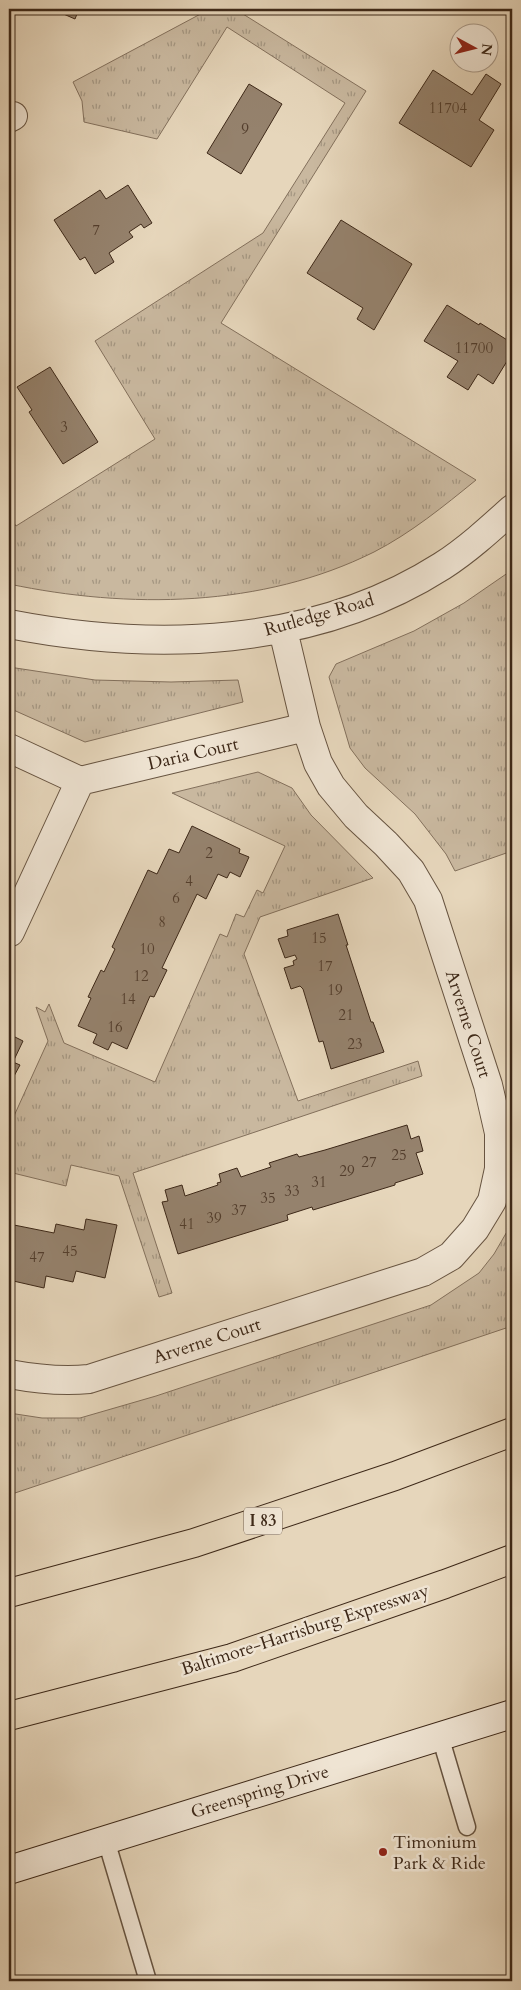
<svg xmlns="http://www.w3.org/2000/svg" width="521" height="1990" viewBox="0 0 521 1990" font-family="Cardo,serif">
  <defs>
    <pattern id="grass-tufts" width="24" height="20" patternUnits="userSpaceOnUse" patternTransform="scale(1.25)"><rect width="24" height="20" fill="#c9b89f"/><path d="M3 7l-1-3M5 7V3M7 7l1-3M15 17l-1-3M17 17v-4M19 17l1-3" fill="none" stroke="#a49681"/></pattern>
  </defs>
  <rect width="100%" height="100%" fill="#e6d6bb"/>
  <filter id="stains"><feTurbulence type="fractalNoise" baseFrequency=".004" numOctaves="4"/><feColorMatrix values="0 0 0 0 .2 0 0 0 0 .09 0 0 0 0 .02 0 0 0 .5 -.17"/></filter>
  <radialGradient id="worn" r=".72"><stop offset=".6" stop-color="#630" stop-opacity="0"/><stop offset="1" stop-color="#630" stop-opacity=".3"/></radialGradient>
  <path fill="url(#grass-tufts)" stroke="#83705c" d="M207,9h28l131,82 -145,232 255,157c-32,26 -65,53 -102,72 -112,56 -246,57 -365,32v-69l7,11 139,-87 -60,-98 168,-108 82,-130 -118,-76 -70,112 -73,-17 -2,-21 -9,-19 135,-72z
    M512,570v281l-57,20 -9,-17 -31,-40 -50,-46 -15,-20 -21,-71 7,-13 78,-33 50,-28z
    M9,667l86,13 76,2 67,-2 5,22 -158,40 -76,-34z
    M258,772l34,16 19,27 62,63 -113,39 -16,37 54,147 120,-40 4,15 -289,97 39,120 -13,4 -40,-121 -48,-11 -5,21 -53,-13 -4,13v-59l39,-86 -12,-34 9,5 4,-8 15,39 91,39 65,-148 7,3 9,-23 8,3 13,-27 6,3 22,-47 -113,-53z
    M512,1223v103l-503,169v-82l33,5h38l76,-22 275,-91 48,-32 15,-19z"/>
  <path fill="#95826d" stroke="#3d2818" d="M52,9h27l-4,10z
    M433,70l39,25 14,-21 15,10 -22,36 15,10 -23,37 -72,-44z
    M249,84l33,20 -41,70 -34,-21z
    M128,185l24,38 -8,5 -3,-4 -12,8 4,5 -24,16 5,9 -19,12 -10,-17 -5,3 -26,-40 46,-30 6,9z
    M341,220l71,44 -38,66 -17,-11 6,-11 -56,-35z
    M447,305l32,20 1,-2 32,20v10l-19,31 -15,-10 -10,16 -21,-13 11,-16 -34,-20z
    M50,367l48,75 -35,22 -34,-52 3,-2 -15,-23z
    M192,826l48,23 -1,4 10,4 -9,20 -10,-5 -3,6 -9,-4 -12,25 -9,-5 -35,74 5,2 -13,27 -4,-1 -23,53 -15,-7 -4,8 -15,-7 4,-9 -19,-8 13,-28 -3,-1 13,-27 3,2 11,-23 -3,-2 36,-77 9,4 12,-25 10,4z
    M338,914l10,31h-2l25,77h2l11,30 -53,17 -8,-28 -4,1 -16,-53 -3,-3 -9,3 -7,-21 10,-3 -1,-4 4,-2 -2,-4 -10,3 -7,-19 10,-3 -1,-6z
    M9,1034l14,7 -10,21 7,3 -7,13 -4,-2z
    M407,1125l4,14 8,-3 4,15 -7,2 7,21 -28,9v2l-82,25 -1,-3 -25,8 1,5 -110,34 -16,-52 6,-1 -3,-11 17,-5 3,11 33,-11 -1,-2 4,-1 -2,-8 18,-6 4,9 30,-10 -2,-4 28,-9 2,3 26,-7z
    M86,1219l31,6 -12,53 -29,-7 -3,11 -27,-6 -2,12 -35,-8v-56l45,9 2,-9 28,6z"/>
  <g fill="none" stroke-linecap="round" stroke-linejoin="round">
    <g stroke="#675441" stroke-width="19">
      <path id="lane" d="M440,1736l27,91
        M106,1840l42,141"/>
    </g>
    <g stroke="#675441" stroke-width="30">
      <path id="street" d="M9,118l4,-2
        M9,624c145,28 304,24 433,-58 25,-16 48,-37 70,-57
        M9,748l71,33 226,-54
        M9,932h1l70,-151
        M9,1374c27,5 52,8 80,5l334,-107 28,-16 24,-27 17,-28 7,-32v-36l-11,-48 -60,-185 -17,-29 -25,-27 -30,-28 -25,-30 -13,-23 -12,-36 -23,-97"/>
    </g>
    <g stroke="#3d2818" stroke-width="30">
      <path id="secondary" d="M9,1870l503,-156"/>
    </g>
    <g stroke="#3d2818" stroke-width="30">
      <path id="highway" d="M9,1593l185,-50 201,-67 117,-44
        M9,1716l223,-58 213,-74 67,-25"/>
    </g>
    <use href="#lane" stroke="#efe4d3" stroke-width="16"/>
    <use href="#street" stroke="#efe4d3" stroke-width="28"/>
    <use href="#secondary" stroke="#efe4d3" stroke-width="28"/>
    <use href="#highway" stroke="#e6d6bb" stroke-width="28"/>
  </g>
  <circle fill="#8f2418" stroke="#efe4d3" stroke-width="2" cx="383" cy="1852" r="5"/>
  <g text-anchor="middle" dominant-baseline="central" stroke-width="5" stroke-linejoin="round" paint-order="stroke">
    <g font-size="15" fill="#533e2d">
      <text x="448" y="108">11704</text>
      <text x="245" y="129">9</text>
      <text x="96" y="230">7</text>
      <text x="474" y="348">11700</text>
      <text x="64" y="427">3</text>
      <text x="209" y="853">2</text>
      <text x="189" y="881">4</text>
      <text x="176" y="898">6</text>
      <text x="162" y="922">8</text>
      <text x="319" y="938">15</text>
      <text x="147" y="949">10</text>
      <text x="325" y="966">17</text>
      <text x="141" y="976">12</text>
      <text x="335" y="990">19</text>
      <text x="128" y="999">14</text>
      <text x="346" y="1015">21</text>
      <text x="115" y="1027">16</text>
      <text x="355" y="1044">23</text>
      <text x="399" y="1155">25</text>
      <text x="369" y="1162">27</text>
      <text x="347" y="1171">29</text>
      <text x="319" y="1182">31</text>
      <text x="292" y="1191">33</text>
      <text x="268" y="1198">35</text>
      <text x="239" y="1210">37</text>
      <text x="214" y="1218">39</text>
      <text x="187" y="1224">41</text>
      <text x="70" y="1251">45</text>
      <text x="37" y="1257">47</text>
    </g>
    <rect fill="#efe4d3" stroke="#726050" stroke-width="1" x="244" y="1507.5" width="38" height="27" rx="4"/>
    <g font-size="16" font-weight="bold" fill="#3d2818">
      <text x="263" y="1521">I 83</text>
    </g>
    <g font-size="18" fill="#3d2818" stroke="#efe4d3">
      <text transform="translate(319 615) rotate(-16)">Rutledge Road</text>
      <text transform="translate(193 754) rotate(-13)">Daria Court</text>
      <text transform="translate(468 1024) rotate(72)">Arverne Court</text>
      <text transform="translate(207 1341) rotate(-18)">Arverne Court</text>
      <text transform="translate(305 1630) rotate(-18)">Baltimore-Harrisburg Expressway</text>
      <text transform="translate(260 1792) rotate(-17)">Greenspring Drive</text>
    </g>
    <g font-size="18" fill="#3d2818" stroke="#efe4d3" text-anchor="start">
      <text x="393" y="1842">Timonium<tspan x="393" dy="21">Park &amp; Ride</tspan></text>
    </g>
  </g>
  <rect width="521" height="1990" fill="none" stroke="#e6d6bb" stroke-width="30"/>
  <rect x="10" y="10" width="501" height="1970" fill="none" stroke="#3d2818" stroke-width="2.5"/>
  <rect x="15" y="15" width="491" height="1960" fill="none" stroke="#3d2818"/>
  <g transform="translate(474 48) rotate(97)"><circle r="24" fill="#efe4d3" stroke="#a89988"/>
  <path d="M0-4L9 19L0 12L-9 19Z" fill="#8f2418"/>
  <text y="-8" font-size="14" font-weight="bold" text-anchor="middle" fill="#3d2818">N</text>
  </g>
  <rect width="100%" height="100%" filter="url(#stains)"/>
  <rect width="100%" height="100%" fill="url(#worn)"/>
</svg>
